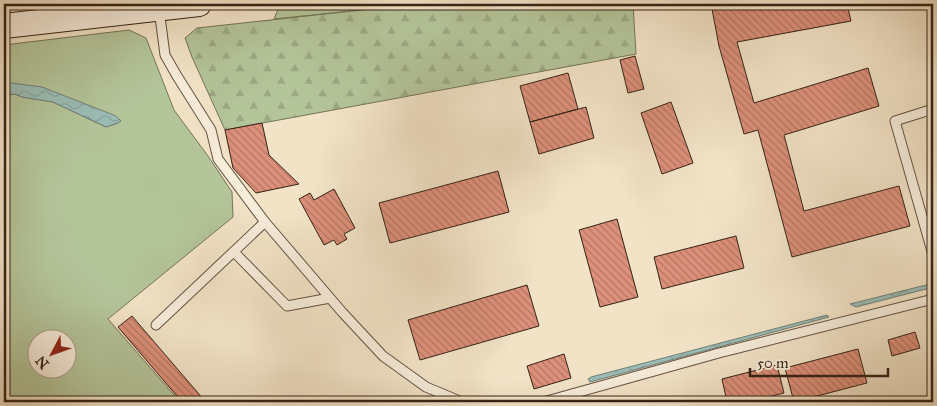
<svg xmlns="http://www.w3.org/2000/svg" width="937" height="406" viewBox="0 0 937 406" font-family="'IM FELL Great Primer',serif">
  <defs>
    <pattern id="forest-firs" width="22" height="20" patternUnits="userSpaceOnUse" patternTransform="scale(1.25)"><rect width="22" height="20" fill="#b4c59a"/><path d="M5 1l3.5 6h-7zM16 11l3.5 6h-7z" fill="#9ba984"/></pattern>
    <pattern id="water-waves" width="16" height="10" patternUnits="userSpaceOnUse" patternTransform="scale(1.25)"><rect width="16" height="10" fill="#9bbeb7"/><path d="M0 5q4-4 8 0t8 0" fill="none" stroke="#86a39c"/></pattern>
    <pattern id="building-back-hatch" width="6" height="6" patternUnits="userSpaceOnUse" patternTransform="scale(1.25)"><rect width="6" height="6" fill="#dd907a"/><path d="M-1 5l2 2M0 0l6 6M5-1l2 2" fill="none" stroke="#b47563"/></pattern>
  </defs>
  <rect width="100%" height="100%" fill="#f2e3c7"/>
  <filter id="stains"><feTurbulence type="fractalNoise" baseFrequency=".004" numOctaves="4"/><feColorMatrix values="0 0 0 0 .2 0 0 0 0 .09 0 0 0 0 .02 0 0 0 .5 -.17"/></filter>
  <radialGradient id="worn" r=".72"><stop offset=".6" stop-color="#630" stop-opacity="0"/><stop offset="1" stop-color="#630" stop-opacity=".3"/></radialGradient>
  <path fill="#b4c59a" stroke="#747458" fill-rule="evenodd" d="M316,4h101l-143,15 5,-12z
    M129,30l17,8 28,72 34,46 24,36 1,25 -125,102 72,83h-176v-307l11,-1 7,3 31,5 53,25 12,-4 -112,-41h-2v-37zM38,338h30v30h-30z"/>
  <path fill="url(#forest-firs)" stroke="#747458" d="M417,4h216l3,50 -411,76 -33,-73 -7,-19 12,-10z"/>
  <path fill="url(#water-waves)" stroke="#728076" d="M4,82l38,5 74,29 5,5 -3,2 -12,4 -53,-25 -31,-5 -7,-3 -11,1z
    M930,284l2,2 -2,2 -74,19 -6,-3z
    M827,315l2,2 -239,65 -2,-3 3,-2z"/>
  <path fill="url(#building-back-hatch)" stroke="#352215" d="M739,4h108l4,17 -114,21 17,61 114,-35 11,38 -95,29 20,76 95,-25 11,40 -118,31 -34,-127 -14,4 -25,-88 -7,-37z
    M635,56l9,33 -16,4 -8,-33z
    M568,73l10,36 -48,13 -10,-36z
    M671,102l22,61 -31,11 -21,-61z
    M586,107l8,31 -55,16 -9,-32z
    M262,123l7,32 30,29 -43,9 -23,-25 -8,-38z
    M498,171l11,41 -119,31 -11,-40z
    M334,189l21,39 -11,6 3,5 -10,6 -3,-5 -10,5 -25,-46 11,-6 4,7z
    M617,219l21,78 -38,10 -21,-77z
    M736,236l8,32 -82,21 -8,-32z
    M527,285l12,41 -119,34 -12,-40z
    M132,316l72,84 -3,2h-19l-64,-75z
    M915,332l5,16 -28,8 -4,-16z
    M858,349l9,34 -73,19 -9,-34z
    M564,354l7,24 -37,11 -7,-23z
    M777,365l7,28 -36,9h-21l-5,-23z"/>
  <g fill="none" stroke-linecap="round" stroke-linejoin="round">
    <g stroke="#645242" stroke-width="11">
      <path id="service" d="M933,109l-38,12 38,134
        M265,222l77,90 41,44 43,31 36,15
        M234,252l53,54 43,-8
        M156,325l109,-103 -47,-63 -7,-29 -34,-54 -12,-21 -6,-46
        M543,402l176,-49 214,-54"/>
    </g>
    <g stroke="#352215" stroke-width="26">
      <path id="secondary" d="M4,26l195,-22"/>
    </g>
    <use href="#service" stroke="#f7eddb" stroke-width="9"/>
    <use href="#secondary" stroke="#f7eddb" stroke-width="24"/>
  </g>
  <rect width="937" height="406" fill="none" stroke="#f2e3c7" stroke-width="20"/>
  <rect x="5" y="5" width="927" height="396" fill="none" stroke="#352215" stroke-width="2.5"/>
  <rect x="10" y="10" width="917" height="386" fill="none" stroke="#352215"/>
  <g transform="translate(52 354) rotate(229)"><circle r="24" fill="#f7eddb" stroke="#a99c8c"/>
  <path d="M0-4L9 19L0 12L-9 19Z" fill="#8f2418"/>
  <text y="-8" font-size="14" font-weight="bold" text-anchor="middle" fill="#352215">N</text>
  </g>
  <path d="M750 368v8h138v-8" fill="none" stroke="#352215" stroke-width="2.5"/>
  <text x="757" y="368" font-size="15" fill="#352215" stroke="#f7eddb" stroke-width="4" paint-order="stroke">50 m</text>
  <rect width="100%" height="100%" filter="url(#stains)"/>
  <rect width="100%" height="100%" fill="url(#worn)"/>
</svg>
